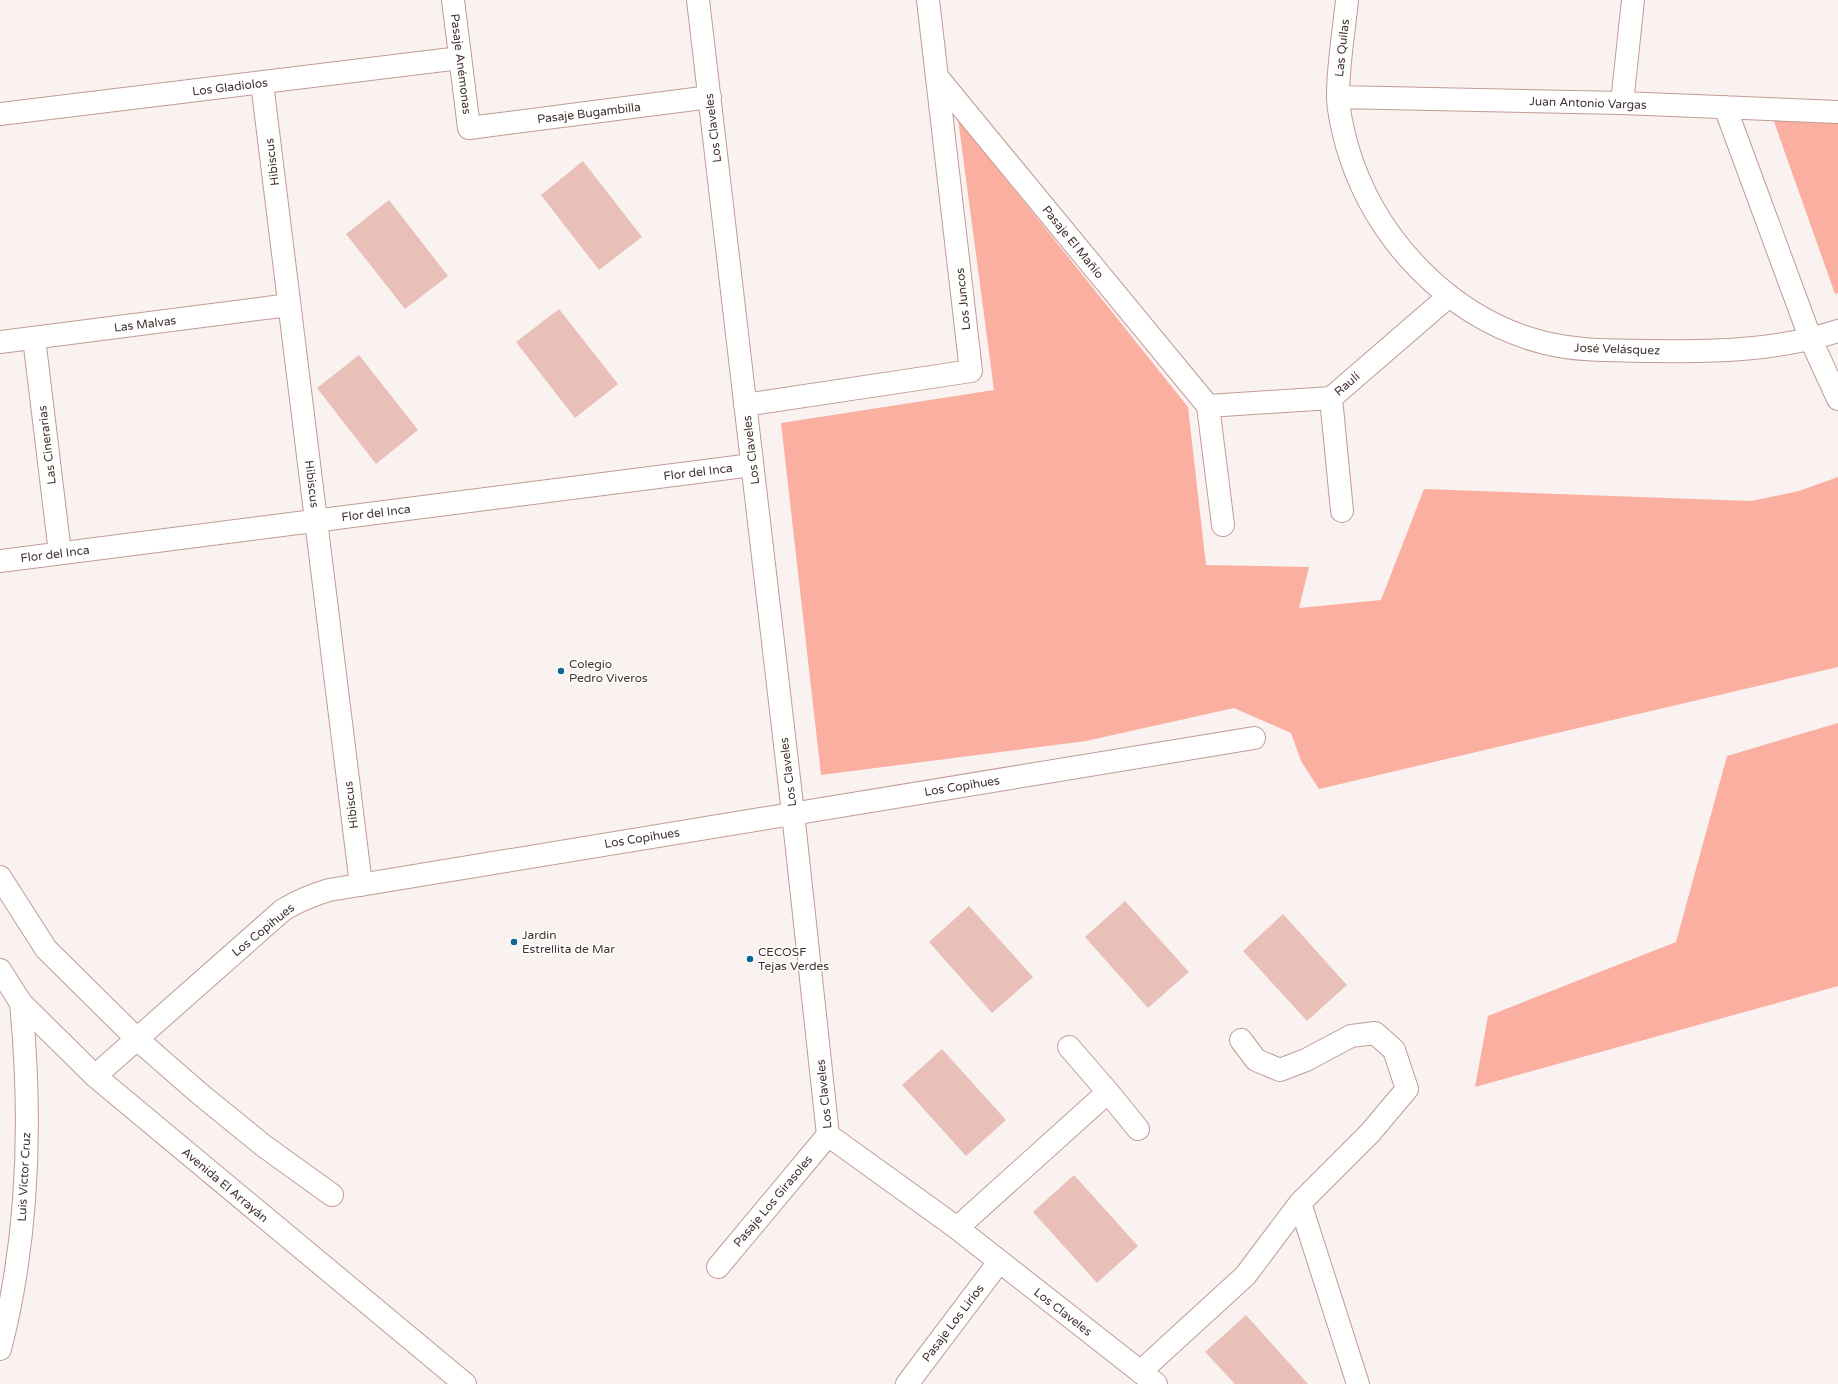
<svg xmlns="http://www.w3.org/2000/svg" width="1838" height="1384" viewBox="0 0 1838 1384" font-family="'Varela Round',sans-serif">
  <rect width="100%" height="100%" fill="#faf2f0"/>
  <path fill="#fbafa0" d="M1772,116l66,4v173l-3,1z
    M958,119l230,288 18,158 103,2 -10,41 82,-8 43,-111 327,12 48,-10 39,-14v190l-519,122 -18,-28 -10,-28 -57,-25 -148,33 -265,34 -40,-352 213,-33z
    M1838,723v263l-363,101 13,-71 188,-74 51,-186z"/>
  <path fill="#e9c0b8" d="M583,161l59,76 -43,33 -58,-75z
    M389,200l59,76 -43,33 -59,-75z
    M559,309l59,75 -43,34 -59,-76z
    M359,355l59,75 -42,34 -59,-76z
    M1125,901l64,71 -41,36 -63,-71z
    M969,906l64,71 -41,36 -63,-71z
    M1283,914l64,71 -40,36 -64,-70z
    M942,1049l64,71 -40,36 -64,-71z
    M1074,1175l64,71 -41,37 -64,-71z
    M1246,1315l62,69h-73l-30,-32z"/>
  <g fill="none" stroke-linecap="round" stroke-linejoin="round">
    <g stroke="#c29b93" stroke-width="24">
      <path id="minor" d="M453,0l16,128 241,-31
        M698,0l95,813 35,322 129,93 199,156
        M1347,0c-3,31 -9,64 -9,96 0,16 5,35 9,50 27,93 103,173 198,197 38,9 72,7 110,8 60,1 126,-1 183,-20
        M938,78l270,328 123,-8
        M262,83l99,802
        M1338,97l284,6 216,9
        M1622,103l11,-103
        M1725,107l86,233 27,59
        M0,114l460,-56
        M34,338l26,215
        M0,342l289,-37
        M1331,398l118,-102
        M1331,398l11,113
        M745,405l226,-34 -43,-371
        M1208,406l15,119
        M0,561l752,-96
        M0,877l46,72 91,90 63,55 64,52 68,49
        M0,970l21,33 74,73 370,308
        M1069,1047l39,45 30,37
        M95,1076l188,-166c15,-9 29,-15 46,-20l925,-152
        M1300,1203l58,181
        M957,1228l151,-136
        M718,1267l110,-132
        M0,1349c29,-112 32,-231 21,-346
        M1140,1372l105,-96 55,-73 70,-70 37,-44 -13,-39 -19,-17 -24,3 -45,24 -26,10 -24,-10 -15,-20
        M907,1384l92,-122"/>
    </g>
    <use href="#minor" stroke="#fff" stroke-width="22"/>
  </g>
  <g fill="#106596" stroke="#fff" stroke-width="1.5">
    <circle cx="561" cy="671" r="4"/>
    <circle cx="514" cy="942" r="4"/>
    <circle cx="750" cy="959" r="4"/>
  </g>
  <g text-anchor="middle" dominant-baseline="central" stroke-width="3" stroke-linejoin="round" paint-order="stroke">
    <g font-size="12" fill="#42322f" stroke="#fff">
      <text transform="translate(1342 48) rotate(-84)">Las Quilas</text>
      <text transform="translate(461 64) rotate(83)">Pasaje Anémonas</text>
      <text transform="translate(230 87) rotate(-7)">Los Gladiolos</text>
      <text transform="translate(1588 103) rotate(2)">Juan Antonio Vargas</text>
      <text transform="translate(589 113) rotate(-7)">Pasaje Bugambilla</text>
      <text transform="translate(713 128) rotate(-97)">Los Claveles</text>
      <text transform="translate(272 162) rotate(-97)">Hibiscus</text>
      <text transform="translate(1073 242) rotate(51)">Pasaje El Mañío</text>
      <text transform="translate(963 299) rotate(-96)">Los Juncos</text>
      <text transform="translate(145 324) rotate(-7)">Las Malvas</text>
      <text transform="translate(1617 349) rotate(2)">José Velásquez</text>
      <text transform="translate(1347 384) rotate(-41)">Raulí</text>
      <text transform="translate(47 445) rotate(-97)">Las Cinerarias</text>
      <text transform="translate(751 450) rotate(-97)">Los Claveles</text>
      <text transform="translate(698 472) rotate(-7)">Flor del Inca</text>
      <text transform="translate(312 484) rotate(83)">Hibiscus</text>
      <text transform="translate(376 513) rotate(-7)">Flor del Inca</text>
      <text transform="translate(55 554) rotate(-7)">Flor del Inca</text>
      <text transform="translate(788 772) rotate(-97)">Los Claveles</text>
      <text transform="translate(962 786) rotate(-9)">Los Copihues</text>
      <text transform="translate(351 805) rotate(-97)">Hibiscus</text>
      <text transform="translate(642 838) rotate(-9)">Los Copihues</text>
      <text transform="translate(263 930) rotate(-39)">Los Copihues</text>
      <text transform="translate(824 1094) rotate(-96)">Los Claveles</text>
      <text transform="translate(24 1177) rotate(-87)">Luis Víctor Cruz</text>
      <text transform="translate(225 1185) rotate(40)">Avenida El Arrayán</text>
      <text transform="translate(773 1201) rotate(-50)">Pasaje Los Girasoles</text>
      <text transform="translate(1063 1312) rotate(38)">Los Claveles</text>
      <text transform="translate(953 1323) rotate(-53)">Pasaje Los Lirios</text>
    </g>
    <g font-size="12" fill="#42322f" stroke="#fff" text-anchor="start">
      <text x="569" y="664">Colegio<tspan x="569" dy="14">Pedro Viveros</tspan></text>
      <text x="522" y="935">Jardin<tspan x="522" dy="14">Estrellita de Mar</tspan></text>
      <text x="758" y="952">CECOSF<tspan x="758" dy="14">Tejas Verdes</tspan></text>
    </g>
  </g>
</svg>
